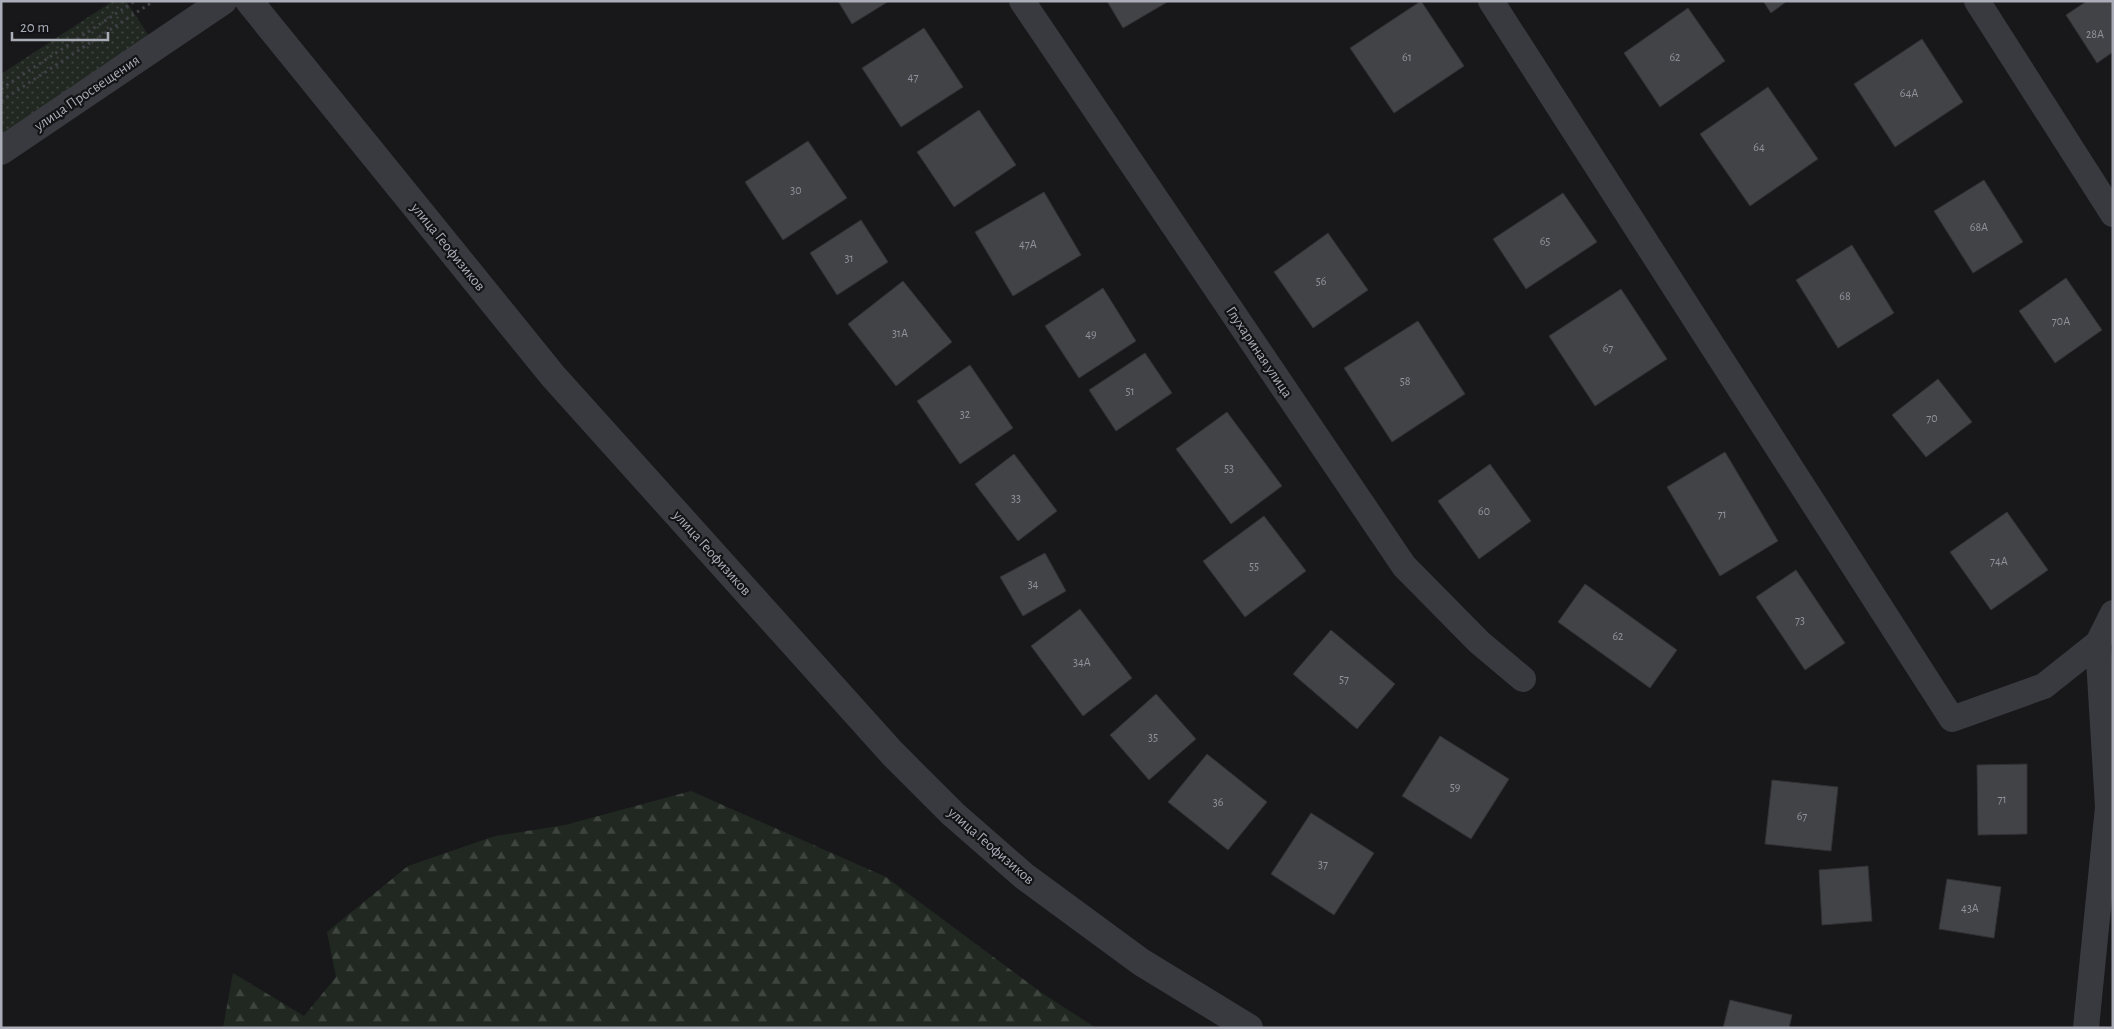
<svg xmlns="http://www.w3.org/2000/svg" width="2114" height="1029" viewBox="0 0 2114 1029" font-family="'Alegreya Sans',sans-serif">
  <defs>
    <pattern id="grass-dots" width="8" height="8" patternUnits="userSpaceOnUse" patternTransform="scale(1.25)"><rect width="8" height="8" fill="#202821"/><path d="M2 2h.1M6 6h.1" fill="none" stroke="#3e453f" stroke-width="1.8" stroke-linecap="round"/></pattern>
    <pattern id="forest-firs" width="22" height="20" patternUnits="userSpaceOnUse" patternTransform="scale(1.25)"><rect width="22" height="20" fill="#202821"/><path d="M5 1l3.5 6h-7zM16 11l3.5 6h-7z" fill="#3e453f"/></pattern>
  </defs>
  <rect width="100%" height="100%" fill="#18181a"/>
  <path fill="url(#grass-dots)" d="M113,1h13l23,35 -148,100v-62z"/>
  <path fill="url(#forest-firs)" d="M691,791l195,86 156,116 54,35h-873l10,-55 71,43 32,-39 -9,-45 81,-66 87,-30 70,-11z"/>
  <path fill="#424347" stroke="#323236" d="M838,1h51l-37,23z
    M1107,1h62l-46,27z
    M1421,1l43,65 -70,47 -44,-65z
    M1763,1h24l-16,12z
    M2087,1h26v51l-16,11 -31,-48z
    M1688,8l37,53 -65,46 -36,-54z
    M924,28l39,59 -62,40 -39,-59z
    M1922,39l41,63 -68,45 -41,-63z
    M1768,87l50,72 -68,47 -50,-72z
    M979,110l37,55 -62,42 -37,-55z
    M808,141l39,57 -64,42 -38,-58z
    M1984,180l39,62 -50,31 -39,-62z
    M1044,192l37,63 -68,41 -38,-64z
    M1563,193l34,49 -71,47 -33,-50z
    M861,220l27,42 -51,33 -27,-42z
    M1328,233l40,57 -55,38 -39,-56z
    M1852,245l42,68 -56,35 -42,-68z
    M2066,278l36,52 -47,33 -36,-52z
    M903,281l49,61 -56,44 -48,-62z
    M1103,288l33,53 -57,37 -34,-52z
    M1621,289l46,70 -72,47 -46,-70z
    M1418,321l47,73 -73,48 -48,-74z
    M1145,353l27,40 -56,38 -27,-41z
    M970,365l43,63 -53,36 -43,-63z
    M1938,379l34,43 -46,35 -34,-42z
    M1227,412l55,74 -51,38 -55,-75z
    M1725,452l53,89 -58,35 -53,-89z
    M1014,454l43,57 -39,30 -43,-57z
    M1490,464l41,57 -52,38 -41,-58z
    M2007,512l41,58 -57,40 -41,-58z
    M1264,516l42,55 -61,46 -42,-56z
    M1045,553l21,38 -43,25 -23,-39z
    M1796,570l49,73 -40,27 -49,-73z
    M1585,584l92,66 -27,38 -92,-66z
    M1080,609l52,69 -49,38 -52,-70z
    M1331,630l64,54 -38,45 -64,-55z
    M1156,694l40,45 -47,41 -39,-45z
    M1440,736l69,43 -38,60 -69,-43z
    M1207,754l60,48 -39,48 -60,-48z
    M2027,764v70l-49,1 -1,-70z
    M1772,780l66,7 -7,64 -66,-7z
    M1311,813l63,40 -40,62 -63,-41z
    M1868,866l4,55 -50,4 -3,-55z
    M1947,879l54,8 -7,51 -55,-9z
    M1730,1000l62,15 -3,13h-66z"/>
  <g fill="none" stroke-linecap="round" stroke-linejoin="round">
    <path stroke="#3f4046" stroke-width="3" stroke-dasharray="2.5 4" stroke-linecap="butt" d="M1,89l134,-88
      M1,101l153,-100"/>
    <path stroke="#393a3f" stroke-width="26" d="M1022,1l382,565 75,76 44,37
      M1491,1l461,718 92,-33 54,-43 15,-30
      M1977,1l136,213
      M2086,1028l22,-221 -10,-164"/>
    <path stroke="#393a3f" stroke-width="28" d="M249,1l304,375 339,377 61,61 71,62 117,86 108,66
      M1,151l222,-150"/>
  </g>
  <g text-anchor="middle" dominant-baseline="central" stroke-width="4.5" stroke-linejoin="round" paint-order="stroke">
    <g font-size="12" fill="#91939c">
      <text x="2095" y="34">28А</text>
      <text x="1407" y="57">61</text>
      <text x="1675" y="57">62</text>
      <text x="913" y="77">47</text>
      <text x="1909" y="93">64А</text>
      <text x="1759" y="147">64</text>
      <text x="796" y="190">30</text>
      <text x="1979" y="227">68А</text>
      <text x="1545" y="241">65</text>
      <text x="1028" y="244">47А</text>
      <text x="849" y="258">31</text>
      <text x="1321" y="281">56</text>
      <text x="1845" y="296">68</text>
      <text x="2061" y="321">70А</text>
      <text x="900" y="333">31А</text>
      <text x="1091" y="334">49</text>
      <text x="1608" y="348">67</text>
      <text x="1405" y="381">58</text>
      <text x="1130" y="391">51</text>
      <text x="965" y="414">32</text>
      <text x="1932" y="418">70</text>
      <text x="1229" y="468">53</text>
      <text x="1016" y="498">33</text>
      <text x="1484" y="511">60</text>
      <text x="1722" y="514">71</text>
      <text x="1999" y="561">74А</text>
      <text x="1254" y="566">55</text>
      <text x="1033" y="584">34</text>
      <text x="1800" y="620">73</text>
      <text x="1618" y="636">62</text>
      <text x="1082" y="662">34А</text>
      <text x="1344" y="679">57</text>
      <text x="1153" y="737">35</text>
      <text x="1455" y="787">59</text>
      <text x="2002" y="799">71</text>
      <text x="1218" y="802">36</text>
      <text x="1802" y="816">67</text>
      <text x="1323" y="864">37</text>
      <text x="1970" y="908">43А</text>
    </g>
    <g font-size="15" fill="#abaeb9" stroke="#131315">
      <text transform="translate(87 93) rotate(-34)">улица Просвещения</text>
      <text transform="translate(448 247) rotate(51)">улица Геофизиков</text>
      <text transform="translate(1259 352) rotate(56)">Глухариная улица</text>
      <text transform="translate(712 553) rotate(48)">улица Геофизиков</text>
      <text transform="translate(991 846) rotate(41)">улица Геофизиков</text>
    </g>
  </g>
  <rect width="2114" height="1029" fill="none" stroke="#abaeb9" stroke-width="5"/>
  <path d="M12 32v8h96v-8" fill="none" stroke="#abaeb9" stroke-width="2.5"/>
  <text x="20" y="32" font-size="15" fill="#abaeb9" stroke="#131315" stroke-width="4" paint-order="stroke">20 m</text>
</svg>
